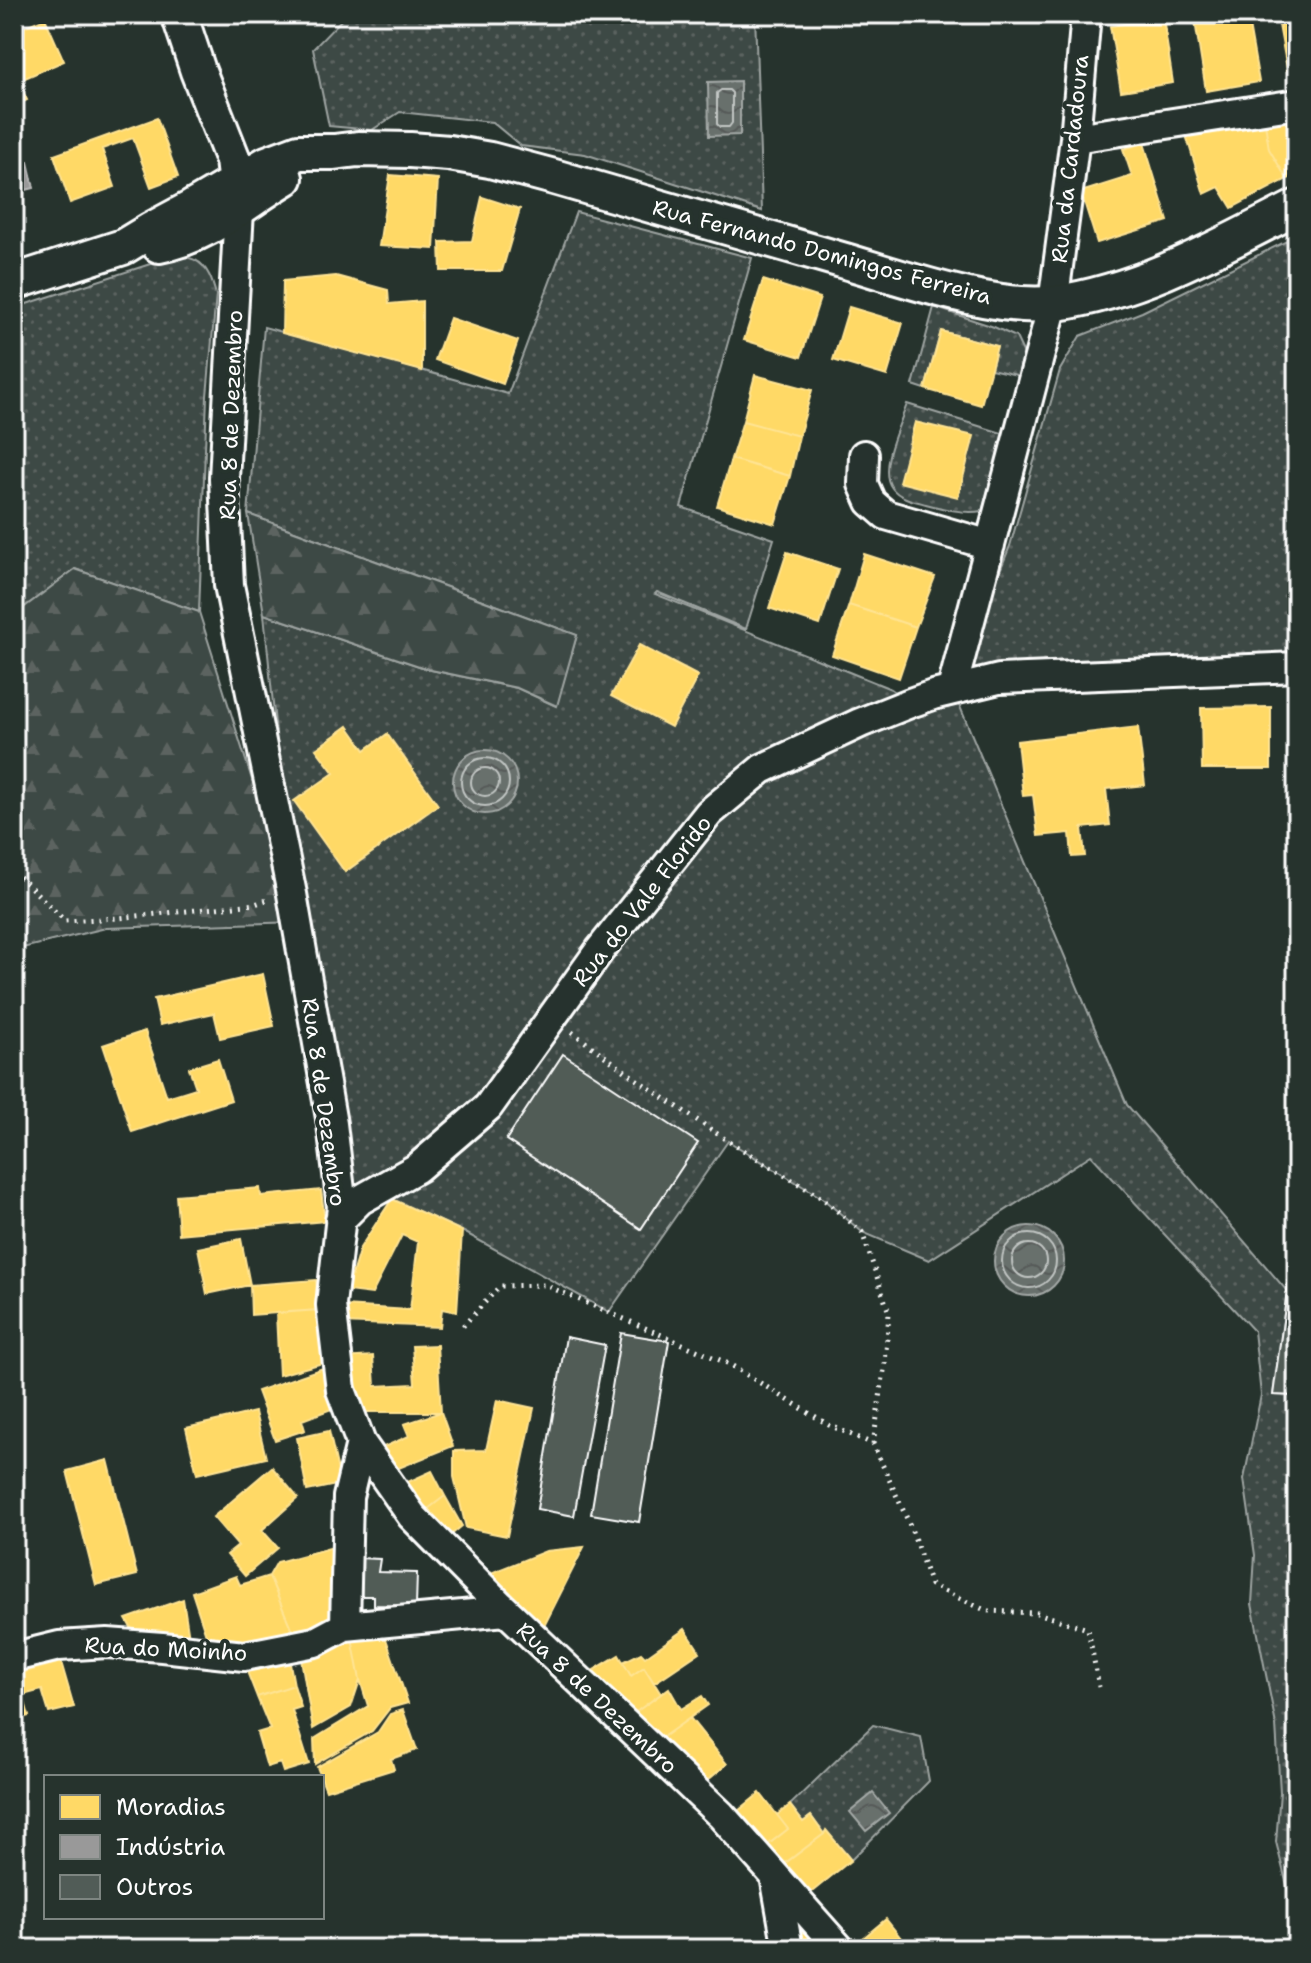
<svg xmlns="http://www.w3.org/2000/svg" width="1311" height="1963" viewBox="0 0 1311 1963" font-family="'Shantell Sans',sans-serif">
  <defs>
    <pattern id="grass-dots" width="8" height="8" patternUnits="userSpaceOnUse" patternTransform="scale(2)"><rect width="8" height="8" fill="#3e4944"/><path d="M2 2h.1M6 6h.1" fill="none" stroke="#5b6460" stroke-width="1.8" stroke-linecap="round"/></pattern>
    <pattern id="forest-firs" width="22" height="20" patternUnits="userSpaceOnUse" patternTransform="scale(2)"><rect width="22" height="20" fill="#3e4944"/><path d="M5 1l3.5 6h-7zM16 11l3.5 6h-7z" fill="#5b6460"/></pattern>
    <pattern id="water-waves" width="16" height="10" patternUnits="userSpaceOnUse" patternTransform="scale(2)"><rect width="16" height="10" fill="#67706c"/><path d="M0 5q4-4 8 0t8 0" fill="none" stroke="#575a59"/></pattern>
  </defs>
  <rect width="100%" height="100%" fill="#26332d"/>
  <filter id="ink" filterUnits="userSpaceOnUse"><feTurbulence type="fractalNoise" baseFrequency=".0125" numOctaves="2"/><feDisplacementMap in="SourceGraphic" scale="16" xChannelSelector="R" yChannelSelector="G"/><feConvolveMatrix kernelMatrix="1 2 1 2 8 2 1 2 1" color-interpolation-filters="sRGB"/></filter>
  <g filter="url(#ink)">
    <path fill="url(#grass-dots)" stroke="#9ea4a2" stroke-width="2" d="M347,14h408l7,197 -177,-57 -64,-8 -29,-24 -92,-10 -28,18 -43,-4 -16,-77z
      M576,212l176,46 -71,249 93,32 -28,90 -89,-37 -2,2 236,95 19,14 42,-14 58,-143 50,-176 20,-34 62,-24 155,-76v431l-344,23 174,415 160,186 -14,104 24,1v37l-6,1 6,88v427h-3v-36l-18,-71 4,-50 -4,-67 -24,-121 3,-49 -11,-76 17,-84 -7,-64 -163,-176 -162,105 -67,-28 -40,-34 -94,-57 -119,171 -147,-81 -70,-32 -9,-12 -41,20 -50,-313 -28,-280 167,56 86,18 39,18 21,-71 -329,-121 16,-187 244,67z
      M175,256c6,1 15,1 20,4 13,6 18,23 21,35l-9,101 -8,216 -124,-43 -61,46v-307z
      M934,307l60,20 22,10 8,17 -3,22 -30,-7 6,-23 -56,-15 -16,58 -12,-4z
      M907,404l98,30 -23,77c-19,3 -37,-2 -56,-7 -11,-3 -27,-6 -34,-16 -15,-19 8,-63 15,-84z
      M873,1725l48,12 8,44 -78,79 -25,-29 -2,3 -13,-18 -8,6 -13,-17z"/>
    <path fill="url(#forest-firs)" stroke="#9ea4a2" stroke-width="2" d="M248,514l329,121 -20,71 -40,-18 -86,-18 -167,-56z
      M75,569l124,43 98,310 -191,6 -92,22v-335z"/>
    <path fill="url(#water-waves)" stroke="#a4a9a7" stroke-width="2" d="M740,81v54l-31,1 -1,-54z
      M453 782a32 32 0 1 1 64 0a32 32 0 1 1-64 0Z
      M994 1261a35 35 0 1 1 70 0a35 35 0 1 1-70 0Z
      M873,1793l16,20 -23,18 -16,-19z"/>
    <path fill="#ffd966" stroke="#ffe494" stroke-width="2" d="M1150,14h29l1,7 -16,3 9,59 -52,8 -11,-65 41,-6z
      M1236,14h11l12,68 -53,9 -11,-70z
      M1277,14h20v59l-9,1z
      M45,18l19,43 -46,20 9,19 -13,6v-75z
      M157,118l21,59 -27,10 -18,-49 -31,11 13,38 -45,16 -16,-48z
      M1297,119v57l-10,3 -18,-30 -4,-26z
      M1265,123l4,26 18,30 -55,29 -13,-21 -15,7 -18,-59z
      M1144,143l24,78 -71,22 -16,-51 51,-16 -9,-27z
      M390,175l48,4 -4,70 -55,-3z
      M482,197l38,12 -18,62h-61l-1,-29 32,-1z
      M336,276l52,14 1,14 33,-3v70l-140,-38 1,-52z
      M763,280l57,18 -19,59 -57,-17z
      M849,307l54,16 -16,53 -54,-16z
      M450,318l68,23 -15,43 -68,-24z
      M941,331l56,15 -16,59 -56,-16z
      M755,375l57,15 -13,46 -56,-15z
      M743,421l56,15 -9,40 -59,-17z
      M915,422l59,14 -16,61 -59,-15z
      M731,459l59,17 -15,48 -58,-18z
      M787,552l51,17 -18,56 -51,-17z
      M864,554l71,23 -19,50 -67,-22z
      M849,605l67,22 -17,51 -67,-23z
      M639,645l59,31 -27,51 -60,-31z
      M1271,707v62h-69l-1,-61z
      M348,726l17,24 22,-16 51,71 -93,67 -51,-71 40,-28 -18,-24z
      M1138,727l7,58 -39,4 4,36 -28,3 3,28 -13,1 -2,-24 -32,3 -5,-41 -10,1 -6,-55z
      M263,974l11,52 -54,12 -6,-25 -54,12 -6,-26z
      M145,1031l22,66 29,-9 -7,-20 29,-9 13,41 -99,32 -29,-87z
      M260,1188l1,8 60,-6 4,31 -146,13 -3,-39z
      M392,1199l70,32 -5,81 -15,-3 -2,18 -98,-4 2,-17 66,4 8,-68 -16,-7 -30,59 -25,-3 13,-43z
      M241,1239l9,46 -43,9 -9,-46z
      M316,1280l2,30 -67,5 -1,-30z
      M318,1310l5,53 -44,12 -3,-62z
      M437,1345l4,67h-86l-12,-54 30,-2 2,30 40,-2 -3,-38z
      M323,1368l14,39 -35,13 3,10 -30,10 -18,-49z
      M497,1400l37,8 -27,128 -41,-8 -12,-51v-26l32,-1z
      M255,1412l11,46 -69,16 -11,-46z
      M441,1412l12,34 -64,26 -10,-23 30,-13 -5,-12z
      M329,1431l12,53 -34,7 -10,-53z
      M108,1460l29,115 -41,10 -29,-114z
      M272,1467l26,31 -36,32 16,18 -33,28 -18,-21 11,-9 -25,-29z
      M432,1471l13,25 -25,19 -21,-29z
      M445,1496l17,30 -17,14 -25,-25z
      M337,1546l1,64 -11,12 -33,13 -25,-59 8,-14z
      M584,1547l-44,87 -54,-59 60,-24z
      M236,1576l4,9 29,-9 25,59 -53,8 -33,-2 -16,-49z
      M183,1599l6,39 -55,-5 -8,-14z
      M685,1629l15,23 -46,31 -10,-16 -13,9 -8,-14 18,-9 4,4z
      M383,1630l25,73 -18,5 -18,23 -57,33 -1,-25 54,-33 -8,-26 -8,-42z
      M352,1638l8,42 -9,27 -38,22 -13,-76z
      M288,1653l6,32 -37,12 -11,-28z
      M619,1655l12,21 13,-9 17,27 -28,20 -44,-41z
      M61,1662l13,45 -25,6 -7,-23 -19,5 6,21 -15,4v-45z
      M294,1685l7,22 -9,3 17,54 -26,8 -3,-9 -13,4 -10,-34 13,-4 -13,-32z
      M669,1688l12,21 21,-13 6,9 -48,34 -27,-25z
      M403,1710l14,40 -26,9 3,10 -68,21 -9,-23 61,-35 12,-18z
      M690,1718l37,46 -25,21 -42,-46z
      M760,1793l28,36 -28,22 -28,-35z
      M790,1805l13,17 8,-6 13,18 -44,33 -15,-20 23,-18 -11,-14z
      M826,1830l25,30 -44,36 -27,-29 44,-33z
      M785,1910l43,39h-35z
      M886,1919l19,24 -7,6h-48z"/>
    <path fill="#999" stroke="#b8b8b8" stroke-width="2" d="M28,162l6,26 -20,5v-27z"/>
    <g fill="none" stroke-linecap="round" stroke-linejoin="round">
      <path stroke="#c2c6c4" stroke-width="2" d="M721,90h8l3,3v30l-3,4h-9l-3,-3v-31z
        M461 782a24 24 0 1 1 48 0a24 24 0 1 1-48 0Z
        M471 782a14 14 0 1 1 28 0a14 14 0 1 1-28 0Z
        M1002 1261a27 27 0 1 1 54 0a27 27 0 1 1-54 0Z
        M1012 1261a17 17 0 1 1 34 0a17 17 0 1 1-34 0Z"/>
    </g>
    <path fill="#515c57" stroke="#fff" stroke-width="2" d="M563,1054l135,89 -57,86 -135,-89z
      M1294,1240h3v156l-24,-1z
      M621,1333l48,8 -30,181 -48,-8z
      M566,1337l39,8 -31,171 -37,-7z
      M358,1558l22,1 -2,13 39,1 -1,33 -42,-1v-9h-20z"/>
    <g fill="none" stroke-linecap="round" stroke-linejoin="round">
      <g stroke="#fff" stroke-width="34">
        <path id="minor" d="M1075,138l222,-34
          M239,210l-15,268 5,107 63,309 40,230 10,83 -11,98 10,85 20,53 51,73 88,89 221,210 119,134
          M864,455l-1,29 8,18 15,13 104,30
          M952,689l101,-385 22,-166 11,-124
          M340,1220l20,-20 57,-32 71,-61 112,-157 109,-137 53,-44 98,-46 50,-20 23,-8 66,-16 298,-12
          M345,1626l3,-129 13,-54
          M14,1657l45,-11 48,-3 55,4 82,9 71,-14 30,-16 161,-15
          M775,1876l13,73"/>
      </g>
      <g stroke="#fff" stroke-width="40">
        <path id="tertiary" d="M179,14l19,57 35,89 5,42
          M159,245c49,-9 84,-42 126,-67
          M14,282l109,-35 28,-17 41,-22 75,-44 32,-12h35l24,-3 52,1 39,3 41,7 64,17c97,28 194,56 291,84 58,17 152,51 212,42 87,-13 163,-57 240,-96"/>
      </g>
      <path stroke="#fff" stroke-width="5" stroke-dasharray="2 6" stroke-linecap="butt" d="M14,871l51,50 53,-3 137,-14 12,-4
        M572,1032l64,47 92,62 94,57 40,34 27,81 -4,51 -12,80
        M463,1326l37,-40 45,-1 184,79 100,61 44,19 36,79 22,62 56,26 50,2 51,16 11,58"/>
      <use href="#minor" stroke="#26332d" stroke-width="28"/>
      <use href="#tertiary" stroke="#26332d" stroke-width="34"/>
    </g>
  </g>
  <g text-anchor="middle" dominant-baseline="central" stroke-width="8" stroke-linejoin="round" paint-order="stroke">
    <g font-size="22" fill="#fff" stroke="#26332d">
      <text transform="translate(1070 159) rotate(-84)">Rua da Cardadoura</text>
      <text transform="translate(822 252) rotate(15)">Rua Fernando Domingos Ferreira</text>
      <text transform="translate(231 415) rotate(-88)">Rua 8 de Dezembro</text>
      <text transform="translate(642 901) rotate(-52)">Rua do Vale Florido</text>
      <text transform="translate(324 1102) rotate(82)">Rua 8 de Dezembro</text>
      <text transform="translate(166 1649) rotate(3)">Rua do Moinho</text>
      <text transform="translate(597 1698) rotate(43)">Rua 8 de Dezembro</text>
    </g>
  </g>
  <rect width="1311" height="1963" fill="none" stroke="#26332d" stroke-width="48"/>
  <rect x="24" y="24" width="1263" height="1915" fill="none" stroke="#fff" stroke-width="3" filter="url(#ink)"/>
  <rect x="44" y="1775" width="280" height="144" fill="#26332d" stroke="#7d8581" stroke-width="2"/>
  <rect x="60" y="1795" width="40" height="24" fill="#ffd966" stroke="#7d8581" stroke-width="2"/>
  <text x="116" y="1815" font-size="24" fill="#ffffff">Moradias</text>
  <rect x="60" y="1835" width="40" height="24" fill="#999999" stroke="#7d8581" stroke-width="2"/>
  <text x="116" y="1855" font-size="24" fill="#ffffff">Indústria</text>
  <rect x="60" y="1875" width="40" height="24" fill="#515c57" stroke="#7d8581" stroke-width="2"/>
  <text x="116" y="1895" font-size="24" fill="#ffffff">Outros</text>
</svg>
